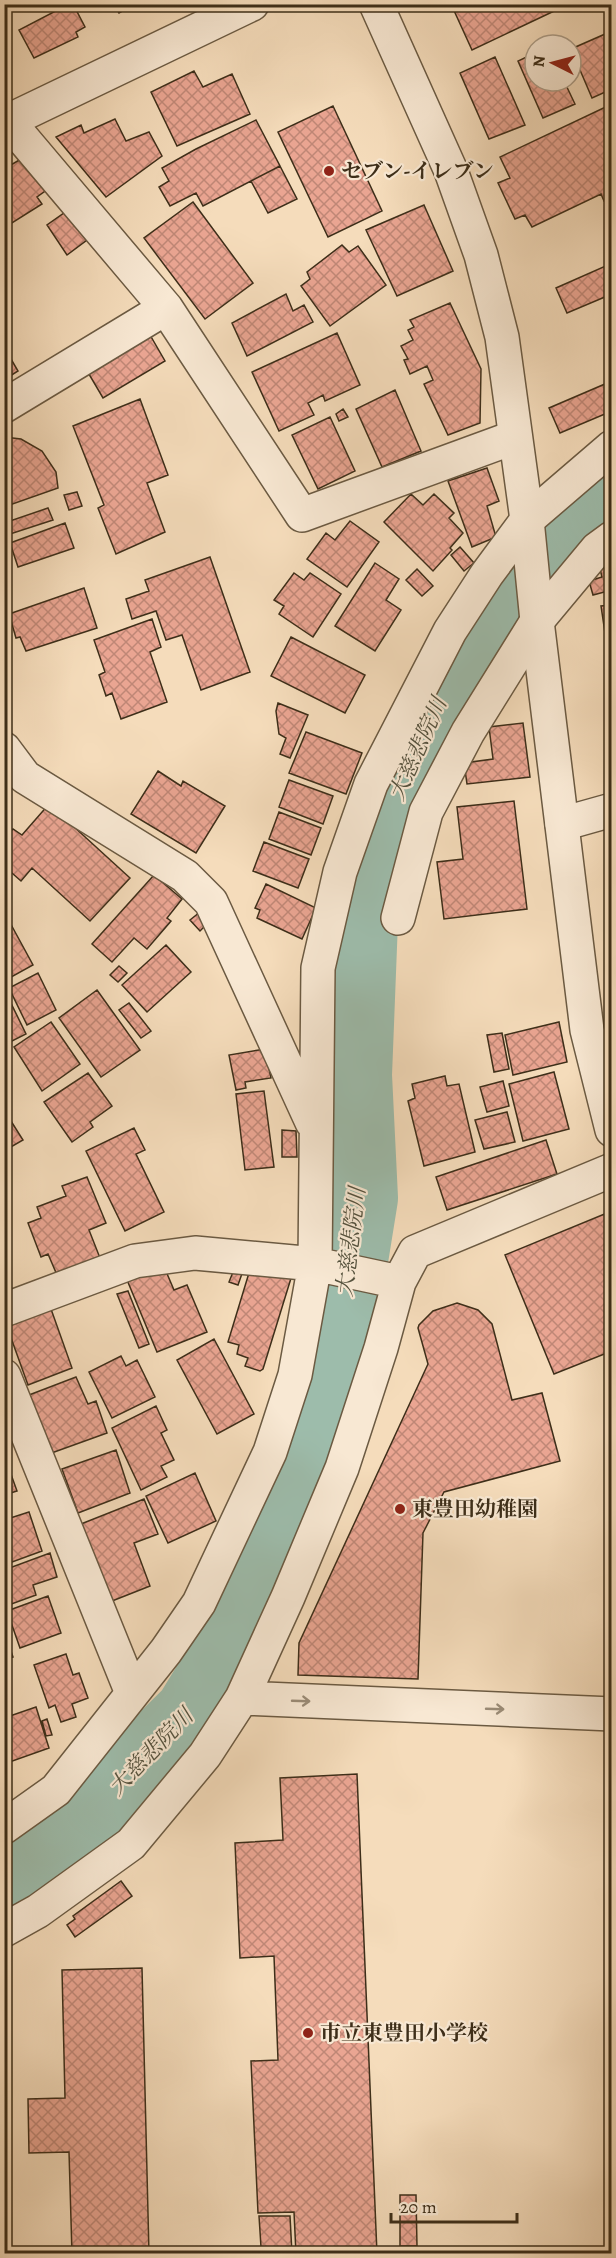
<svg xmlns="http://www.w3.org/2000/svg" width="616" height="2258" viewBox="0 0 616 2258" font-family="Alegreya,'Noto Serif JP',serif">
  <defs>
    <pattern id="building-cross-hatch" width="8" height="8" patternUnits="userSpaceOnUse" patternTransform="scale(1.5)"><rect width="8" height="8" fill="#eaa592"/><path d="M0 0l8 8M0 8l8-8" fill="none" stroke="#bf8776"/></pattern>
  </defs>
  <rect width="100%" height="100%" fill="#f5dcbb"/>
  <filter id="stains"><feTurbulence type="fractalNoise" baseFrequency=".00333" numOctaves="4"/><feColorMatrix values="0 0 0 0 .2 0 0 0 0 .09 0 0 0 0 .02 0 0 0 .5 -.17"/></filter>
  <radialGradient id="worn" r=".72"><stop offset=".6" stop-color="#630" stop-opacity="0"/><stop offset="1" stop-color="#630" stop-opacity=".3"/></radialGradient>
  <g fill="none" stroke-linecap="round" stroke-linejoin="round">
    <path stroke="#9dbcab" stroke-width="76" d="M4,1881l42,-23 146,-144 53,-87 34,-92 58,-194 23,-143 -6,-123 6,-154 37,-133 67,-136 57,-81 91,-73"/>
  </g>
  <path fill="url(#building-cross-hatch)" stroke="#3d2e19" stroke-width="1.5" d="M69,4h4l12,23 -9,5 2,5 -44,21 -15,-28z
    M114,4h21l-16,9z
    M451,4h118l-97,46z
    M612,31v58l-20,9 -21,-49z
    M535,53v28h29l11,23 -32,14 -25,-57z
    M495,57l30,68 -36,14 -29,-66z
    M194,71l9,16 29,-13 18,40 -73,32 -26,-54z
    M612,104v93l-8,4 -3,-7 -69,33 -7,-12 -10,4 -17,-36 12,-5 -10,-21z
    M333,106l49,105 -54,26 -50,-105z
    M115,119l11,22 23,-9 13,24 -56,41 -50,-60 25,-12 3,8z
    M256,120l24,46 -77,40 -7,-13 -26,13 -11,-19 10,-6 -7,-13 34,-19z
    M26,156l22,33 -11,8 5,7 -38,24v-59z
    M280,166l17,33 -29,14 -17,-32z
    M193,202l60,81 -48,36 -61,-81z
    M424,205l29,66 -56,25 -31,-66z
    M71,208l20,29 -24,18 -20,-30z
    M342,245l7,7 9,-6 28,39 -56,41 -29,-40 9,-7 -3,-7z
    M610,264l2,30 -45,19 -11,-25z
    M286,294l7,17 11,-6 9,17 -66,34 -15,-33z
    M450,303l31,66 -1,54 -32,12 -24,-51 9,-4 -6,-14 -17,8 -6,-14 4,-1 -7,-13 12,-6 -5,-10 6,-3 -4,-7z
    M146,328l19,33 -62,37 -20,-34z
    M337,333l23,52 -35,16 -2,-6 -15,8 6,12 -35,16 -27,-59z
    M4,347l14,24 -14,9z
    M612,381v30l-52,22 -11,-25z
    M395,390l26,61 -39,16 -26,-58z
    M140,399l28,76 -21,8 18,49 -49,22 -18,-46 6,-3 -31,-79z
    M343,409l5,8 -9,4 -3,-7z
    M330,417l25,54 -37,18 -26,-54z
    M4,437l17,2 21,12 14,21 2,16 -54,19z
    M487,468l12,33 -12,5 9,31 -24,10 -24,-66z
    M77,492l5,14 -13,4 -5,-15z
    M411,494l12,11 11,-11 20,19 -5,5 14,15 -13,15 2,2 -19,21 -49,-49z
    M48,508l5,12 -49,16v-13z
    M350,521l29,21 -32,45 -40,-28 19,-26 9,7z
    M65,523l9,25 -56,19 -8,-24z
    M460,547l14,16 -10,8 -13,-16z
    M210,557l40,115 -49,18 -19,-55 -16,5 -10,-29 -24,8 -6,-20 23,-8 -4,-11z
    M375,563l24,16 -13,21 15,10 -26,41 -40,-25z
    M612,566v24l-19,5 -4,-14 13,-4 -2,-8z
    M417,569l16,17 -11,10 -16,-16z
    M294,573l10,7 6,-7 31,21 -28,43 -34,-23 5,-8 -10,-6z
    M84,588l13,40 -71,23 -6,-14 -4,1 -7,-24z
    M612,605v27l-7,1 -4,-27z
    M152,619l9,28 -11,5 17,50 -46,17 -9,-26 -6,3 -7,-21 6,-3 -11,-32z
    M291,637l74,38 -20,38 -74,-37z
    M278,703l30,12 -18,43 -10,-4 6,-16 -7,-4 -3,-23z
    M523,723l7,54 -63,7 -3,-21 29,-4 -4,-32z
    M306,732l56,21 -16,41 -57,-21z
    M158,771l23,15 2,-5 42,25 -29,47 -65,-39z
    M289,780l44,16 -10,28 -44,-17z
    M514,801l13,108 -83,10 -7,-57 26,-3 -6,-52z
    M49,804l81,74 -40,43 -58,-53 -11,13 -17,-15v-28l9,-9 9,6z
    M279,812l42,16 -10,27 -42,-16z
    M264,842l45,17 -11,29 -45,-17z
    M154,875l28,24 -15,19 4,3 -24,28 -13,-11 -22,24 -20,-18z
    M266,884l50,24 -14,31 -45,-21 3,-8 -5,-2z
    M200,912l9,10 -9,9 -10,-11z
    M8,919l25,46 -29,16v-60z
    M166,945l25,27 -44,40 -25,-27z
    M119,966l8,7 -9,9 -8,-7z
    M38,973l18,37 -29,15 -18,-37z
    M97,990l43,60 -39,27 -42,-59z
    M7,995l19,39 -22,11v-48z
    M129,1003l22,28 -10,7 -22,-28z
    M51,1022l29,42 -38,27 -28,-44z
    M559,1022l8,40 -54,13 -8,-40z
    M502,1033l7,36 -15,3 -7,-37z
    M265,1049l6,29 -26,4 1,6 -10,2 -7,-35z
    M554,1072l15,57 -46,12 -14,-57z
    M88,1073l24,33 -22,16 3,5 -21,15 -28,-40z
    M445,1076l2,10 12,-2 16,68 -51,14 -16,-65 7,-3 -3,-14z
    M503,1081l6,25 -22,6 -7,-25z
    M264,1091l10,76 -29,3 -9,-76z
    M4,1110l19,30 -19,11z
    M507,1112l8,30 -31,7 -9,-29z
    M134,1128l11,22 -9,4 28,58 -39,19 -39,-80z
    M282,1130l14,1 1,26h-15z
    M546,1140l11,34 -110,36 -11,-33z
    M87,1177l19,46 -17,7 11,28 -43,17 -9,-21 -7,3 -13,-34 13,-5 -4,-11 29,-11 -4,-10z
    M607,1213l5,10v128l-58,23 -49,-119z
    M237,1262l8,3 -7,20 -9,-3z
    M252,1263l40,12 -29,94 -3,2 -15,-5 3,-8 -11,-4 2,-9 -11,-3z
    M165,1269l9,21 13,-5 20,47 -50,20 -32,-77z
    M128,1291l21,53 -10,4 -22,-54z
    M457,1303l21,7 14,14 20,76 30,-7 18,68 -116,31 -21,41 -5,146 -120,-4 1,-32 129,-279 -10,-36 1,-3 14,-14z
    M51,1309l21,59 -44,17 -22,-61z
    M214,1339l40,75 -37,20 -40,-74z
    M121,1356l5,10 11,-6 18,37 -43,21 -23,-46z
    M76,1377l12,27 8,-3 11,32 -61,22 -17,-60z
    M156,1406l11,24 -6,3 13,27 -13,6 6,11 -26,13 -29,-62z
    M116,1450l14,43 -52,20 -16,-44z
    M8,1466l9,25 -13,4v-27z
    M195,1473l21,48 -48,22 -22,-47z
    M144,1499l14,35 -24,9 16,43 -43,17 -31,-77z
    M29,1512l13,39 -38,14v-45z
    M50,1553l7,24 -24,8 3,10 -30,11 -2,-36z
    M48,1596l13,37 -41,15 -13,-37z
    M4,1631l9,26 -9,3z
    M66,1654l7,21 6,-2 9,25 -16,6 4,13 -15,5 -6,-17 -6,3 -15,-43z
    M36,1707l13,41 -45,16v-46z
    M47,1719l5,16 -6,1 -4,-15z
    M357,1774l20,480h-81l-2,-42 -36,1 -7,-152 27,-1 -4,-104 -34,2 -5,-115 48,-3 -3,-62z
    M121,1881l11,15 -57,41 -8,-12 8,-6 -2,-3z
    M142,1968l7,286h-77l-3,-102 -40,1 -1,-54 37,-1 -3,-128z
    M400,2195h16l1,51h-17z
    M259,2216h31l2,38h-24v-7h-7z
    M31,2248l1,6h-28v-4z"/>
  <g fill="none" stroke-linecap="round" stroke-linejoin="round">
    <g stroke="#6b5a42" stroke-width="36">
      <path id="minor" d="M166,308l136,207 213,-78
        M4,406l162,-98 -158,-187
        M4,749l21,28 160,99 26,26 101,220
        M562,824l50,-14
        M398,918l28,-106 42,-80 69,-111 60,-72 15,-11
        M4,1310l131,-49 60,-8 120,11 84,18
        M4,1376l128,317
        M242,1698l370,16
        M4,1827l52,-37 110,-139 33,-48 71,-151 25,-77 20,-111 3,-296 22,-96 31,-88 79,-153 37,-57 40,-54 85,-73
        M4,1930l34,-19 93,-67 74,-89 37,-57 46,-101 54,-129 39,-120 18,-66 16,-30 197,-82"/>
    </g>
    <g stroke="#6b5a42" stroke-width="36">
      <path id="tertiary" d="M376,4l75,167 30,84 21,82 25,183 10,101 50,409 25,100
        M4,123l248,-119"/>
    </g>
    <use href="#minor" stroke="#f8e8d3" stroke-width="33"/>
    <use href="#tertiary" stroke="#f8e8d3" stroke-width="33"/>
  </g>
  <defs><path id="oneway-shaft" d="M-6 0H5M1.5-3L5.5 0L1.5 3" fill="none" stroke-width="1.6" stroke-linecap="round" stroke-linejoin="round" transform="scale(1.5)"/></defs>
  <g stroke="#9a8b76">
    <use href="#oneway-shaft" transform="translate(301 1701) rotate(2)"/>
    <use href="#oneway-shaft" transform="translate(495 1709) rotate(2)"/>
  </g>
  <g fill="#8f2418" stroke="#f8e8d3" stroke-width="2">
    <circle cx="329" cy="171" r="6"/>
    <circle cx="400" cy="1509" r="6"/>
    <circle cx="308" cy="2033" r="6"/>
  </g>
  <g text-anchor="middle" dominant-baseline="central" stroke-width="4.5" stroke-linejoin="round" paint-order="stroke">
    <g font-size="21" font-weight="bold" fill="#3d2e19" stroke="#f8e8d3" text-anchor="start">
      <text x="341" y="171">セブン-イレブン</text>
      <text x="412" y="1509">東豊田幼稚園</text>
      <text x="320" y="2033">市立東豊田小学校</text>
    </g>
    <g font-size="22" font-style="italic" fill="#55523e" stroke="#f8e8d3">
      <text transform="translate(418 749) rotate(-66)">大慈悲院川</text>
      <text transform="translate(351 1242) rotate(-83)">大慈悲院川</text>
      <text transform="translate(151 1752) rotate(-46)">大慈悲院川</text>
    </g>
  </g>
  <rect width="616" height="2258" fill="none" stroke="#f5dcbb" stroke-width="24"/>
  <rect x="6" y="6" width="604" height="2246" fill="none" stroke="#3d2e19" stroke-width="3"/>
  <rect x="12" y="12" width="592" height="2234" fill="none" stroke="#3d2e19" stroke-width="1.5"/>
  <g transform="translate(553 63) rotate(276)"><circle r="28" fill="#f8e8d3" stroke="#ad9e89" stroke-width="1.5"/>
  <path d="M0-4.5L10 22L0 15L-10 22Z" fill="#8f2418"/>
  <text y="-9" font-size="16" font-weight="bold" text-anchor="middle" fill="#3d2e19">N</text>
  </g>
  <path d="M391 2213v9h126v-9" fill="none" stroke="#3d2e19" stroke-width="3"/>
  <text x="400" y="2213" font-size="18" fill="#3d2e19" stroke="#f8e8d3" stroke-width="4.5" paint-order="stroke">20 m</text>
  <rect width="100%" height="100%" filter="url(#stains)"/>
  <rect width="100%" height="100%" fill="url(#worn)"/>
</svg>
